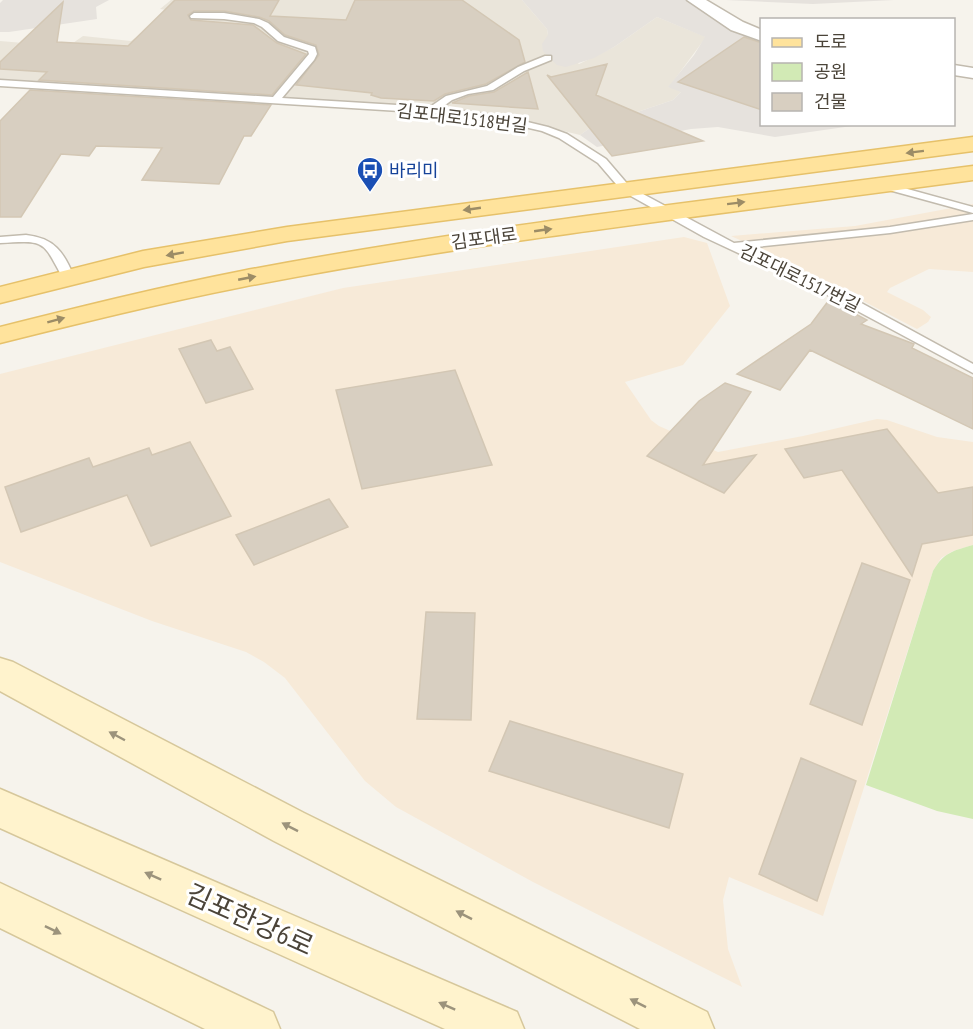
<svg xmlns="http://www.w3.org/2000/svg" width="973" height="1029" viewBox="0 0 973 1029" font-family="'PT Sans Narrow','Noto Sans KR',sans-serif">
  <rect width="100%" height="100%" fill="#f6f3ec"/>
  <path fill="#eae5da" d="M171,0h351l25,29 1,6 31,29 35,-17 43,-30 49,20 -37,50 13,4 -9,9 -83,28 -10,7 -74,-18 -73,-10 -433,-27v-39l47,4 26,-2 10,-7 48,5 43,-30 -14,-2z"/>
  <path fill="#f7ead8" d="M973,204v68l-44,-3 -39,19 -3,4 36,18 8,7 -3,5 -11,7 -127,-66 -59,-27 124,-10z
    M684,237l23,6 23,63 -47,59 -58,17 26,38 8,6 59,26 85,-16 74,-17 10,1 50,17 36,5v103l-20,6 -12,7 -8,13 -110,345 -94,-39 -6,23 5,49 14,38 -209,-105 -137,-75 -31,-26 -80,-103 -21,-16 -18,-10 -94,-31 -152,-59v-188l343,-86z"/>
  <path fill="#e6e2dd" d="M3,0h106l-13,7 1,12 -88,13h-9v-29z
    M522,0h164l47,30 28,9 1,85 97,1 -84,12 -57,-10 -27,2 -94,18 -17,-12 10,-7 83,-28 8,-8 -13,-5 26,-32 11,-18 -48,-20 -43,30 -20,11 -28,9 -9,-2 -14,-14 -1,-7 6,-9 -1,-6z
    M726,0h168l-81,4z"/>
  <path fill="#d2eab5" d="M973,545v274l-36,-8 -71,-26 67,-214c11,-19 20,-20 40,-26z"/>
  <path fill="#d8cfc1" stroke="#d3c7b4" stroke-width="1.5" d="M175,0h104l-9,16 76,4 9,-20h107l57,40 6,22 -39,22 -41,10 -11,7 -53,-3 -10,-3 1,-2 -76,-8 23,-30 -3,-10 -31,-10 -16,-14 -10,-4 -35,-6h-30l-6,4 3,5 62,5 24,18 29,11 -34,41 -233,-15 8,-8 -47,-3v-7l63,-60 -6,40 71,4z
    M744,37l18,6v67l-84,-28z
    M607,64l-11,31 107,46 -91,15 -65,-81 4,2z
    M528,72l10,37 -86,-6 17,-7 25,-4z
    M30,90l241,15 -20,31h-7l-25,48 -77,-4 20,-32 -66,-2 -7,10 -28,-2 -40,63h-21v-96z
    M829,300l38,20 -6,4 53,20 -2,4 61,30v51l-163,-79 -30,40 -43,-16 74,-50z
    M211,340l6,11 13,-4 23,42 -47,14 -27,-54z
    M455,370l37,95 -130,24 -26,-99z
    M725,383l26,9 -48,73 53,-10 -32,38 -77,-37 52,-55z
    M887,429l51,64 35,-6v48l-51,9 -10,32 -70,-106 -38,8 -19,-29z
    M190,442l41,74 -80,30 -24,-51 -106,37 -16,-45 84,-29 4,9 56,-19 3,7z
    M329,499l19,28 -94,38 -18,-30z
    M862,563l48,17 -48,145 -52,-21z
    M426,612l49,1 -4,107 -54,-1z
    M510,721l173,53 -14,54 -180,-57z
    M801,758l55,23 -39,120 -58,-27z"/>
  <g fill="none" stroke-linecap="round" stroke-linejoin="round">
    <g stroke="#c2bbae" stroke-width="3">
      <path id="lane" d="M194,13h30l35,6 9,4 16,14 31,10 2,7 -3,6 -32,38 148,9 16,-11 41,-10 31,-19 27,-11h6v4l-27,11 -31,19 -25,4 -16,6 -11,8 66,9 41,10 19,7 39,25 24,28 104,56 156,-16 83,-13v6l-83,13 -144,15 86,39 141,77v9l-149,-80 -120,-56 -82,-46 -24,-28 -39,-25 -17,-7 -35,-8 -75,-10 -432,-27v-6l273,17 36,-43 -1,-3 -30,-10 -16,-14 -8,-4 -30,-4 -33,-1 -1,-2z
        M882,182l91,25v6l-95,-26 -1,-2z
        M26,235c28,3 38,17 48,42l-2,3h-8c-22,-39 -16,-40 -64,-37v-6z"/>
    </g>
    <g stroke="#c2bbae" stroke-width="3">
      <path id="street" d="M687,0h19l37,22 19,8v11l-31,-11z
        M954,65l19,3v10l-19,-3z"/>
    </g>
    <g stroke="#d6c79b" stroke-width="3">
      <path id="secondary" d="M0,658l13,4 291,151 403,199 7,17h-74l-366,-188 -274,-150z
        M0,789l517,223 7,17h-79l-445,-201z
        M0,883l273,129 7,17h-75l-205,-101z"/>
    </g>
    <g stroke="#e6c16a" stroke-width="3">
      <path id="primary" d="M973,137v14l-686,90 -143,26 -144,36v-16l143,-36 144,-24z
        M973,166v14c-244,33 -489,60 -731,107 -82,16 -162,36 -242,56v-16c80,-20 160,-40 242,-56 242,-46 487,-73 731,-105z"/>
    </g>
    <use href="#lane" fill="#fff" fill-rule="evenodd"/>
    <use href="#street" fill="#fff" fill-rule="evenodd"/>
    <use href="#secondary" fill="#fff3cd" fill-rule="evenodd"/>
    <use href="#primary" fill="#ffe39c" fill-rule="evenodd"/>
  </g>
  <defs><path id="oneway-solid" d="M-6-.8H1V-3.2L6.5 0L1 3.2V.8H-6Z" transform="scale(1.5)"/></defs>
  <g fill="#9c8c66">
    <use href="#oneway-solid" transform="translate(915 152) rotate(173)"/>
    <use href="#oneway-solid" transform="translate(736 203) rotate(-7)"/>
    <use href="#oneway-solid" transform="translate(472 209) rotate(172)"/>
    <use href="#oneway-solid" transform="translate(543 230) rotate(-8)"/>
    <use href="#oneway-solid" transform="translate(175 254) rotate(170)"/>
    <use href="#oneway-solid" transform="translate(247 278) rotate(-11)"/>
    <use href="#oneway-solid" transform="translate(56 320) rotate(-15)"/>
  </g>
  <g fill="#9c937c">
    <use href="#oneway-solid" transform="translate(117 736) rotate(-152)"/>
    <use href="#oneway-solid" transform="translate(290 827) rotate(-153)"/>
    <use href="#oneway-solid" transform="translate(153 876) rotate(-156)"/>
    <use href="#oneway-solid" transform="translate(464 915) rotate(-153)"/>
    <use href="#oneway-solid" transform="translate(53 930) rotate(26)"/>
    <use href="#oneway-solid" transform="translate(638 1003) rotate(-153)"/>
    <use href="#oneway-solid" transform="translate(447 1006) rotate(-156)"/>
  </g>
  <defs>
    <g id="bus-pin" transform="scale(1.35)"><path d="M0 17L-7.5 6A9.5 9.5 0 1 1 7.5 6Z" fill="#1a4fb4" stroke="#fff"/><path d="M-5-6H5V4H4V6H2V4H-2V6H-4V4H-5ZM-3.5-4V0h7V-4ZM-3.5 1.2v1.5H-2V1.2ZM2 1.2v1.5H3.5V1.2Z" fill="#fff"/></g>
  </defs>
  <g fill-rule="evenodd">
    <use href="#bus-pin" x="370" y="170"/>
  </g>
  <g text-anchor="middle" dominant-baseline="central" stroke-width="6" stroke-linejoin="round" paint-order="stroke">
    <g font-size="18" fill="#4b4439" stroke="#fff">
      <text transform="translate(462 118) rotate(7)">김포대로1518번길</text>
      <text transform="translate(484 238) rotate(-8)">김포대로</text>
      <text transform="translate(800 278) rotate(26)">김포대로1517번길</text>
    </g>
    <g font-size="18" fill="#164399" stroke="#fff" text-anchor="start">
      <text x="389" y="170">바리미</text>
    </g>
    <g font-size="27" fill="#4b4439" stroke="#fff">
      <text transform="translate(250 919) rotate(24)">김포한강6로</text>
    </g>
  </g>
  <rect x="760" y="18" width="195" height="108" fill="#ffffff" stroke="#b7b4b0" stroke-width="1.5"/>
  <rect x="772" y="38" width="30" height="9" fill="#ffe39c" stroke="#b7b4b0" stroke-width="1.5"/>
  <text x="814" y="48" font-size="18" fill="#4b4439">도로</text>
  <rect x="772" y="63" width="30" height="18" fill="#d2eab5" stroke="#b7b4b0" stroke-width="1.5"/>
  <text x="814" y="78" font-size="18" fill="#4b4439">공원</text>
  <rect x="772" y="93" width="30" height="18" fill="#d8cfc1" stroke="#b7b4b0" stroke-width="1.5"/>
  <text x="814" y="108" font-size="18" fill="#4b4439">건물</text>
</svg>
